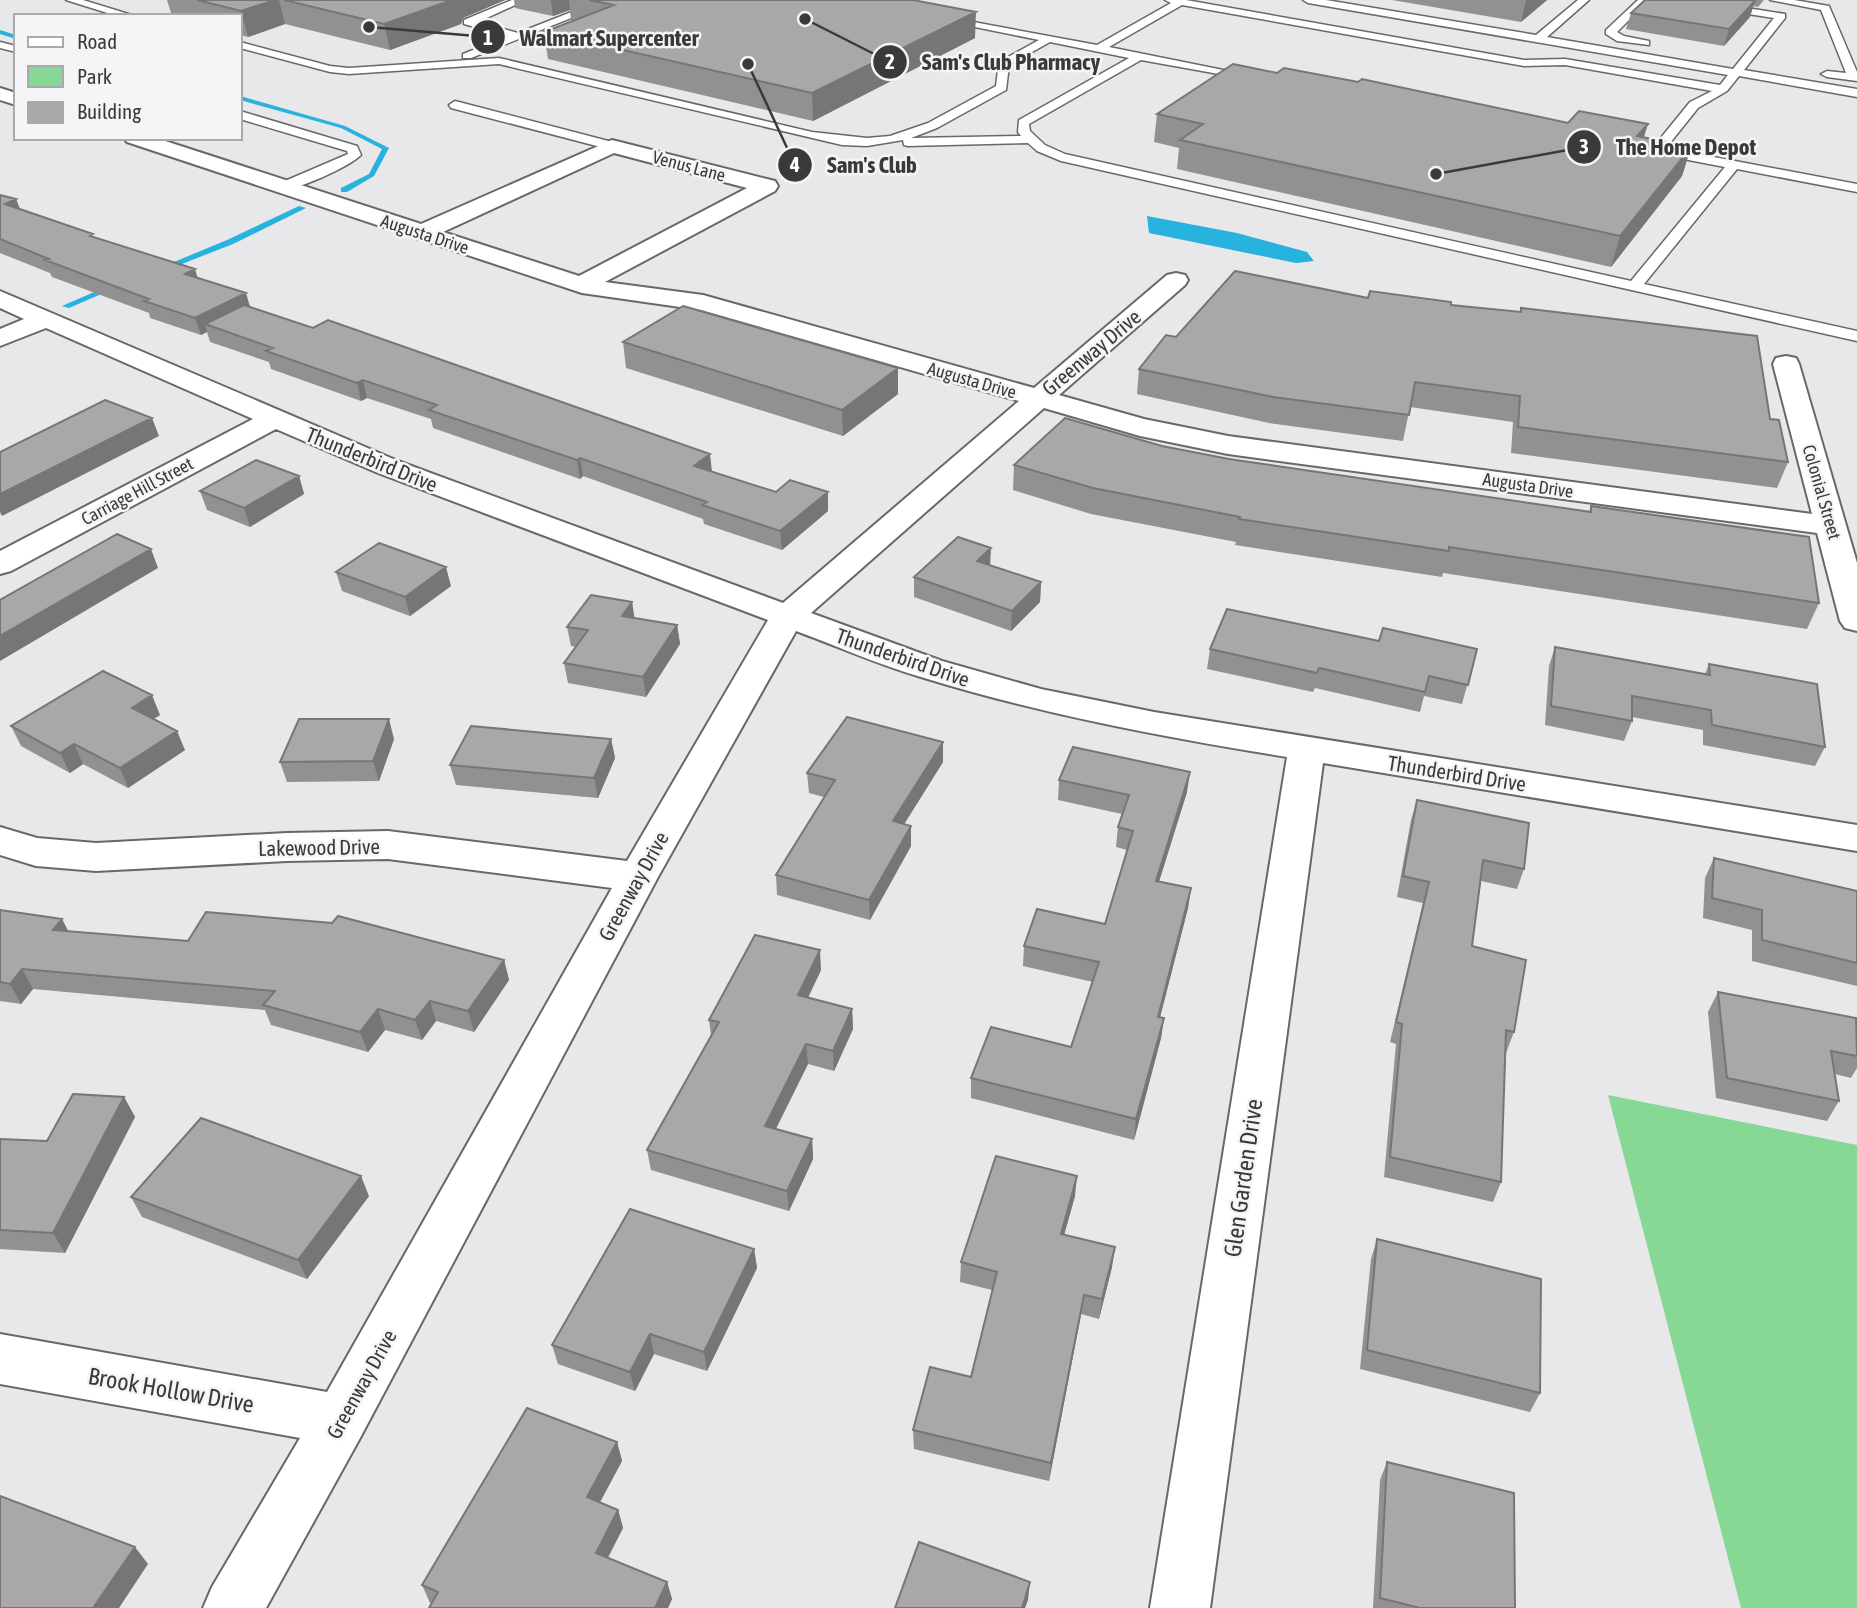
<svg xmlns="http://www.w3.org/2000/svg" width="1857" height="1608" viewBox="0 0 1857 1608" font-family="'Asap Condensed',sans-serif">
  <rect width="100%" height="100%" fill="#e8e8ea"/>
  <path fill="#87d795" d="M1608,1095l249,50v463h-116z"/>
  <path fill="#28b2de" d="M1147,216l90,17 70,19 7,9 -18,2 -147,-30z"/>
  <g fill="none" stroke-linecap="round" stroke-linejoin="round">
    <path fill="#28b2de" fill-rule="evenodd" d="M0,30l16,5v4l-16,-5z
      M240,96l105,30 44,22 -15,28 -27,16h-6v-4l28,-14 13,-25 -41,-21 -101,-28z
      M299,206l7,2 -73,36 -69,27 -7,-2 70,-29z
      M108,286l7,2 -46,20 -7,-2z"/>
    <g stroke="#68686a" stroke-width="3">
      <path id="service" d="M66,0h17l52,16h-18z
        M512,0h14l-48,22 40,11 84,-33h14l-145,58h-8v-4l45,-18 -44,-12v-4z
        M1165,0h21l338,60 41,-1 155,26 8,-10 -420,-72 -5,-3h23l210,35 42,-35h11l-42,37 186,32 41,-51 -97,-15 -5,-3h25l88,14v4l-41,52 113,19v8l-118,-21 -12,15 -29,17 -32,40 191,36v8l-120,-23 -93,115 213,47v10l-796,-180 -24,-10 -9,-8 -120,3 -4,-1 -1,-5 -36,6 -25,-1 -343,-81 -150,10 -19,-2 -90,-24v-6l90,24 19,2 150,-10 313,74 55,6 23,-2 38,-13 68,-37 3,-24 40,-22 -94,-19 -5,-3 1,-2 156,29 74,-42zM1182,5l342,61 41,-1 147,26 -22,11 -39,48 6,4 68,13 -94,114 -566,-127 -20,-9 -15,-14 -1,-7 112,-64 111,20v-4l-4,-1 -139,-28zM1050,42l79,16 -110,62 -1,12 3,4 -110,2 26,-10 69,-38 3,-25z
        M1638,0h11l-32,32 7,4 25,5v4l-32,-4 -11,-7v-4z
        M1770,0h24l35,6 28,66v9l-30,-4 -6,-3 6,-3 19,2 -25,-63z
        M0,42l16,4v6l-16,-4z
        M455,101l161,42 2,3 -6,4 -161,-42 -2,-3z
        M240,111l117,35 4,9c-12,12 -67,37 -83,35v-6l70,-30 -1,-3 -107,-32z"/>
    </g>
    <g stroke="#68686a" stroke-width="4">
      <path id="minor" d="M0,88l16,5v12l-16,-5z
        M124,138h32l265,86 191,-84 163,41 3,5 -3,5 -170,91 98,13 331,93 133,-113 9,-2 9,2 3,5 -3,5 -126,110 85,24 84,17 584,78 -39,-150 3,-6 10,-2 10,2 3,6 58,199v68l-12,-3 -5,-7 -23,-88 -589,-79 -88,-18 -96,-28 -233,205 131,48 99,28 113,23 703,113v26l-534,-88 -113,845h-60l137,-851c-124,-20 -246,-43 -366,-80 -42,-12 -84,-31 -125,-46l-138,246 -298,561 -94,170h-63l9,-21 88,-149 -300,-54v-50l327,58 285,-504 -224,-29 -101,2 -191,10 -60,-5 -36,-11v-28l37,11 59,5 191,-10 101,-2 239,30 141,-241 -390,-147 -102,-44 -265,142 -11,3v-23l253,-132 -207,-91 -46,18v-17l24,-10 -24,-11v-17l398,170 385,142 236,-202 -318,-91 -119,-17 -455,-151zM614,153l133,35 -168,88 -136,-44z"/>
    </g>
    <use href="#service" fill="#fff" fill-rule="evenodd"/>
    <use href="#minor" fill="#fff" fill-rule="evenodd"/>
  </g>
  <path fill="#929090" d="M167,0h338l-42,18 -2,6 -71,26 -105,-26 -37,13 -8,-2v-19h-68z
    M514,0h399l62,38 -162,83 -265,-62 -4,-27 29,-11h-2l-1,-11 -17,6 -38,-8z
    M1392,0h155l-26,22z
    M1645,0h119l-6,7 -5,-1 -3,11 -26,29 -98,-17 5,-16z
    M1277,73l291,50 123,24 -9,29 -71,91 -434,-98 2,-21 -25,-6 3,-28z
    M0,195l16,4 4,10 178,69 53,30 461,164 116,39 -46,39 -78,-26 -1,-5 -120,-43 -3,3 -147,-51 -2,-9 -64,-21 -6,3 -90,-32 -2,-7 -59,-20 -3,-10 -6,3 -51,-17 -1,-5 -97,-36 -2,-4 -50,-20z
    M1368,298l83,7 69,7 1,-4 249,111 18,43 -11,26 -266,-35 2,-31 -103,-15 -7,34 -134,-18 -132,-29 2,-25 37,-32z
    M623,342l275,26v26l-55,42 -217,-68z
    M1162,446l67,13 360,53 2,-6 228,97 -12,26 -364,-56 -1,4 -207,-32 1,-3 -145,-28 -78,-24 1,-25z
    M299,476l5,18 -54,33 -43,-17 -7,-19z
    M990,565l51,17 -1,20 -29,29 -97,-34v-20z
    M336,572l115,14 -41,30 -68,-25z
    M632,602l2,16 43,7 3,19 -34,53 -78,-14 -4,-20 12,-16 -5,-1 -4,-19z
    M1379,641l98,8 -15,55 -38,-8 -4,16 -105,-24 -2,4 -106,-23 3,-20z
    M1555,647l150,27 4,-10 116,83 -10,19 -112,-21v-15l-71,-13v4l-8,20 -79,-16 4,-59z
    M160,715l-6,4 31,31 -57,38 -45,-24 -13,9 -49,-27 -10,-20z
    M394,739l-15,42 -92,1 -7,-20z
    M611,739l4,19 -17,40 -142,-13 -6,-20z
    M943,762l-39,62 7,2v20l-41,74 -93,-25 -1,-20 48,-78 -15,-4 -2,-20z
    M1059,780l128,12 -28,89 32,7 -3,20 -28,109 4,1 -3,20 -27,102 -163,-42v-20l100,-31 22,-65 -70,-16 1,-20 81,-22 22,-74 -11,-3 2,-20 4,-13 -64,-14z
    M1417,800l107,69 -7,20 -36,-8 -9,65 42,86 -8,21 -1,-1 -4,130 -8,20 -109,-25 12,-133 -6,-2 33,-139 -26,-6 14,-77z
    M1714,858l143,33v95l-105,-25v-31l-49,-12 2,-40z
    M0,910l62,9 6,12 120,10 316,19 5,20 -35,52 -38,-11 -14,19 -37,-10 -17,22 -97,-27 -6,-15 -232,-21 -12,15 -21,-3z
    M821,970l-13,28 44,11 1,20 -19,42 -26,-7 -32,65 36,10 1,20 -24,52 -138,-41 -4,-20 64,-115 -2,-15z
    M1718,992l139,31v45l-6,10 -16,-4 4,27 -12,20 -111,-23 -8,-86z
    M124,1097l11,20 -70,136 -65,-4v-110l47,2z
    M369,1196l-62,83 -165,-62 -11,-20z
    M1075,1196l-11,39 48,32 -13,52 -18,-5 -32,167 -135,-32 -1,-19 58,-53 21,-87 -32,-8 1,-20z
    M1377,1239l163,154 -10,19 -170,-43 11,-110z
    M754,1249l3,19 -50,103 -53,-17 -19,37 -77,-27 -6,-19z
    M617,1442l5,19 -22,41 18,8 5,18 -15,30 59,24 5,17 -4,9h-239l3,-5h-2l-8,-18z
    M1387,1462l128,146h-142l7,-128z"/>
  <path fill="#777675" d="M275,0h4l6,24 -37,13 -7,-26z
    M452,0h53l-42,18 -2,6 -71,26 -6,-26z
    M551,0h18l1,10 -17,6z
    M1526,0h21l-26,22z
    M1755,1l-5,16 -26,29 5,-17z
    M976,12l-1,26 -162,83 -1,-28z
    M1648,124l-9,29 -2,-17z
    M1691,147l-9,29 -71,91 9,-31z
    M16,199l6,16 -17,-11z
    M195,269l5,17 -15,-12z
    M246,293l5,17 -46,14 2,8 -6,3 -6,-17z
    M898,368v26l-55,42 -1,-26z
    M363,380l4,18 -6,3 -4,-18z
    M152,418l7,18 -157,80 -2,-4v-18z
    M710,454l2,18 -18,-6z
    M580,458l3,18 -3,3 -3,-19z
    M299,476l5,18 -54,33 -6,-19z
    M828,492v19l-46,39 -2,-19z
    M991,548l-1,19 -13,-6z
    M151,549l7,19 -158,93v-25z
    M446,567l5,19 -41,30 -5,-19z
    M1041,582l-1,20 -29,29 1,-20z
    M632,602l3,19 -13,-5z
    M677,625l3,19 -34,53 -3,-20z
    M152,695l8,20 -20,12 -8,-19z
    M389,719l5,20 -15,42 -6,-20z
    M177,731l8,19 -57,38 -8,-20z
    M611,739l4,19 -17,40 -4,-20z
    M943,742v20l-50,80v-21z
    M74,744l9,20 -13,9 -10,-20z
    M1190,772l-3,20 -34,109 3,-20z
    M911,826v20l-41,74 -1,-20z
    M1191,888l-3,20 -33,129 3,-20z
    M62,919l10,20 -19,-9z
    M820,950l1,20 -22,46 -1,-21z
    M504,960l5,20 -35,52 -6,-21z
    M22,969l11,20 -12,15 -11,-20z
    M430,1001l6,20 -14,19 -7,-20z
    M378,1009l7,21 -17,22 -8,-20z
    M852,1009l1,20 -19,42 -1,-20z
    M1164,1018l-3,20 -27,102 2,-21z
    M806,1044l2,20 -41,82 -2,-20z
    M124,1097l11,20 -70,136 -12,-20z
    M812,1139l1,20 -24,52 -2,-20z
    M361,1176l8,20 -62,83 -9,-19z
    M1077,1176l-2,20 -16,57 2,-19z
    M1115,1247l-3,20 -13,52 3,-20z
    M754,1249l3,19 -50,103 -3,-19z
    M1084,1295l-3,19 -32,167 2,-18z
    M650,1334l4,20 -19,37 -5,-19z
    M617,1442l5,19 -29,54 -6,-18z
    M618,1510l5,18 -22,42 -5,-17z
    M135,1547l13,17 -29,44h-26z
    M667,1582l5,17 -4,9h-13z
    M1030,1582l-2,18 -3,8h-3z"/>
  <path fill="#aaa8a7" stroke="#777675" stroke-width="2" d="M197,0h78l-34,11z
    M284,0h168l-68,24z
    M589,0h324l63,12 -164,81 -268,-61 70,-27z
    M1645,0h105l5,1 -26,28 -98,-16z
    M1233,64l44,9 7,-5 74,14 4,-3 206,44 11,-12 69,13 -11,12 54,11 -71,89 -440,-96 23,-16 -46,-10z
    M0,195l16,4 -11,5 88,30 -3,2 105,33 -10,5 61,19 -51,25 -51,-17 5,-2 -104,-39 4,-1 -49,-20z
    M1235,271l133,27 2,-7 81,11v3l70,7v-4l236,28 13,83 9,1 9,42 -270,-35 2,-31 -105,-14 -6,33 -136,-18 -134,-28 27,-34 10,2z
    M244,305l69,23 15,-8 382,134 -16,12 82,26 14,-12 38,12 -48,39 -78,-26 5,-3 -127,-44 -3,2 -148,-50 8,-5 -74,-25 -6,3 -91,-32 7,-3 -68,-24z
    M683,306l215,62 -56,42 -219,-68z
    M105,400l47,18 -152,76v-42z
    M1065,418l97,28 67,13 362,53v-6l218,31 10,66 -370,-56v4l-210,-32 1,-2 -147,-29 -79,-23z
    M256,460l43,16 -55,32 -44,-17z
    M117,534l34,15 -151,87v-36z
    M958,537l33,11 -14,13 64,21 -29,29 -98,-34z
    M379,543l67,24 -41,30 -69,-25z
    M591,595l41,7 -10,14 55,9 -34,52 -79,-14 24,-33 -21,-3z
    M1227,609l152,32 4,-13 94,21 -9,36 -39,-9 -4,16 -106,-24 -2,5 -107,-24z
    M1555,647l155,28 -1,-11 108,20 8,63 -113,-22 -1,-15 -79,-14v25l-81,-15z
    M103,671l49,24 -20,13 45,23 -57,37 -46,-24 -14,9 -49,-27z
    M847,717l96,25 -50,79 18,5 -42,74 -93,-25 59,-95 -28,-7z
    M299,719h90l-16,42 -93,1z
    M471,726l140,13 -17,39 -144,-13z
    M1073,747l117,25 -34,109 35,7 -33,129 6,1 -28,101 -165,-41 20,-51 80,20 28,-85 -75,-16 13,-37 68,15 28,-93 -15,-4 11,-32 -70,-15z
    M1417,800l112,23 -5,46 -41,-9 -11,86 54,14 -12,72 -8,-2 -5,152 -111,-25 12,-133 -6,-2 33,-140 -26,-6z
    M1714,858l143,33v72l-95,-23v-30l-50,-12z
    M0,910l62,9 -9,11 135,11 18,-29 126,11 6,-7 166,44 -36,51 -38,-10 -15,19 -37,-11 -18,23 -97,-27 12,-14 -253,-22 -12,15 -10,-2z
    M755,935l65,15 -22,45 54,14 -19,42 -27,-7 -41,82 47,13 -25,52 -140,-41 72,-128 -10,-2z
    M1718,992l138,26 1,38 -26,-5 8,50 -112,-23z
    M73,1094l51,3 -71,136 -53,-3v-91l47,2z
    M201,1118l160,58 -63,84 -167,-63z
    M996,1156l81,20 -16,58 54,13 -13,52 -18,-4 -33,168 -138,-33 17,-63 41,10 26,-105 -36,-10z
    M630,1209l124,40 -50,103 -54,-18 -20,38 -78,-27z
    M1377,1239l164,40 -1,114 -173,-43z
    M527,1408l90,34 -30,55 31,13 -22,43 71,29 -12,26h-226l9,-16 -16,-7z
    M1387,1462l127,31 1,115h-95l-40,-10z
    M0,1496l135,51 -42,61h-93z
    M919,1542l111,40 -8,26h-127z"/>
  <g text-anchor="middle" dominant-baseline="central" stroke-width="5" stroke-linejoin="round" paint-order="stroke">
    <g font-size="18" fill="#3a3a3b" stroke="#f5f5f8">
      <text transform="translate(689 166) rotate(15)">Venus Lane</text>
      <text transform="translate(425 234) rotate(18)">Augusta Drive</text>
      <text transform="translate(972 380) rotate(16)">Augusta Drive</text>
      <text transform="translate(1528 485) rotate(8)">Augusta Drive</text>
      <text transform="translate(137 491) rotate(-28)">Carriage Hill Street</text>
      <text transform="translate(1822 492) rotate(74)">Colonial Street</text>
    </g>
    <g font-size="21" fill="#3a3a3b" stroke="#f5f5f8">
      <text transform="translate(1091 352) rotate(-40)">Greenway Drive</text>
      <text transform="translate(372 459) rotate(22)">Thunderbird Drive</text>
      <text transform="translate(903 657) rotate(19)">Thunderbird Drive</text>
      <text transform="translate(1457 773) rotate(9)">Thunderbird Drive</text>
      <text transform="translate(319 847) rotate(-1)">Lakewood Drive</text>
      <text transform="translate(633 886) rotate(-61)">Greenway Drive</text>
      <text transform="translate(361 1384) rotate(-61)">Greenway Drive</text>
    </g>
    <g font-size="24" fill="#3a3a3b" stroke="#f5f5f8">
      <text transform="translate(1243 1178) rotate(-82)">Glen Garden Drive</text>
      <text transform="translate(171 1390) rotate(10)">Brook Hollow Drive</text>
    </g>
  </g>
  <path fill="none" stroke="#3a3a3b" stroke-width="2.5" d="M369 27L488 37M805 19L890 62M1436 174L1584 147M748 64L795 165"/>
  <g fill="#3a3a3b" stroke="#f5f5f8" stroke-width="2.5">
    <circle cx="369" cy="27" r="7"/>
    <circle cx="805" cy="19" r="7"/>
    <circle cx="1436" cy="174" r="7"/>
    <circle cx="748" cy="64" r="7"/>
    <circle cx="488" cy="37" r="18"/>
    <circle cx="890" cy="62" r="18"/>
    <circle cx="1584" cy="147" r="18"/>
    <circle cx="795" cy="165" r="18"/>
  </g>
  <g font-size="21" text-anchor="middle" font-weight="bold" fill="#fff">
    <text x="488" y="45">1</text>
    <text x="890" y="69">2</text>
    <text x="1584" y="154">3</text>
    <text x="795" y="172">4</text>
  </g>
  <g font-size="23" text-anchor="middle" font-weight="bold" fill="#3a3a3b" stroke="#f5f5f8" stroke-width="5" stroke-linejoin="round" paint-order="stroke">
    <text x="609" y="46">Walmart Supercenter</text>
    <text x="1011" y="70">Sam's Club Pharmacy</text>
    <text x="1686" y="155">The Home Depot</text>
    <text x="872" y="173">Sam's Club</text>
  </g>
  <rect x="14" y="14" width="228" height="126" fill="#f5f5f8" stroke="#aaaaac" stroke-width="2"/>
  <rect x="28" y="37" width="35" height="10" fill="#ffffff" stroke="#aaaaac" stroke-width="2"/>
  <text x="77" y="49" font-size="21" fill="#3a3a3b">Road</text>
  <rect x="28" y="66" width="35" height="21" fill="#87d795" stroke="#aaaaac" stroke-width="2"/>
  <text x="77" y="84" font-size="21" fill="#3a3a3b">Park</text>
  <rect x="28" y="102" width="35" height="21" fill="#aaa8a7" stroke="#aaaaac" stroke-width="2"/>
  <text x="77" y="119" font-size="21" fill="#3a3a3b">Building</text>
</svg>
